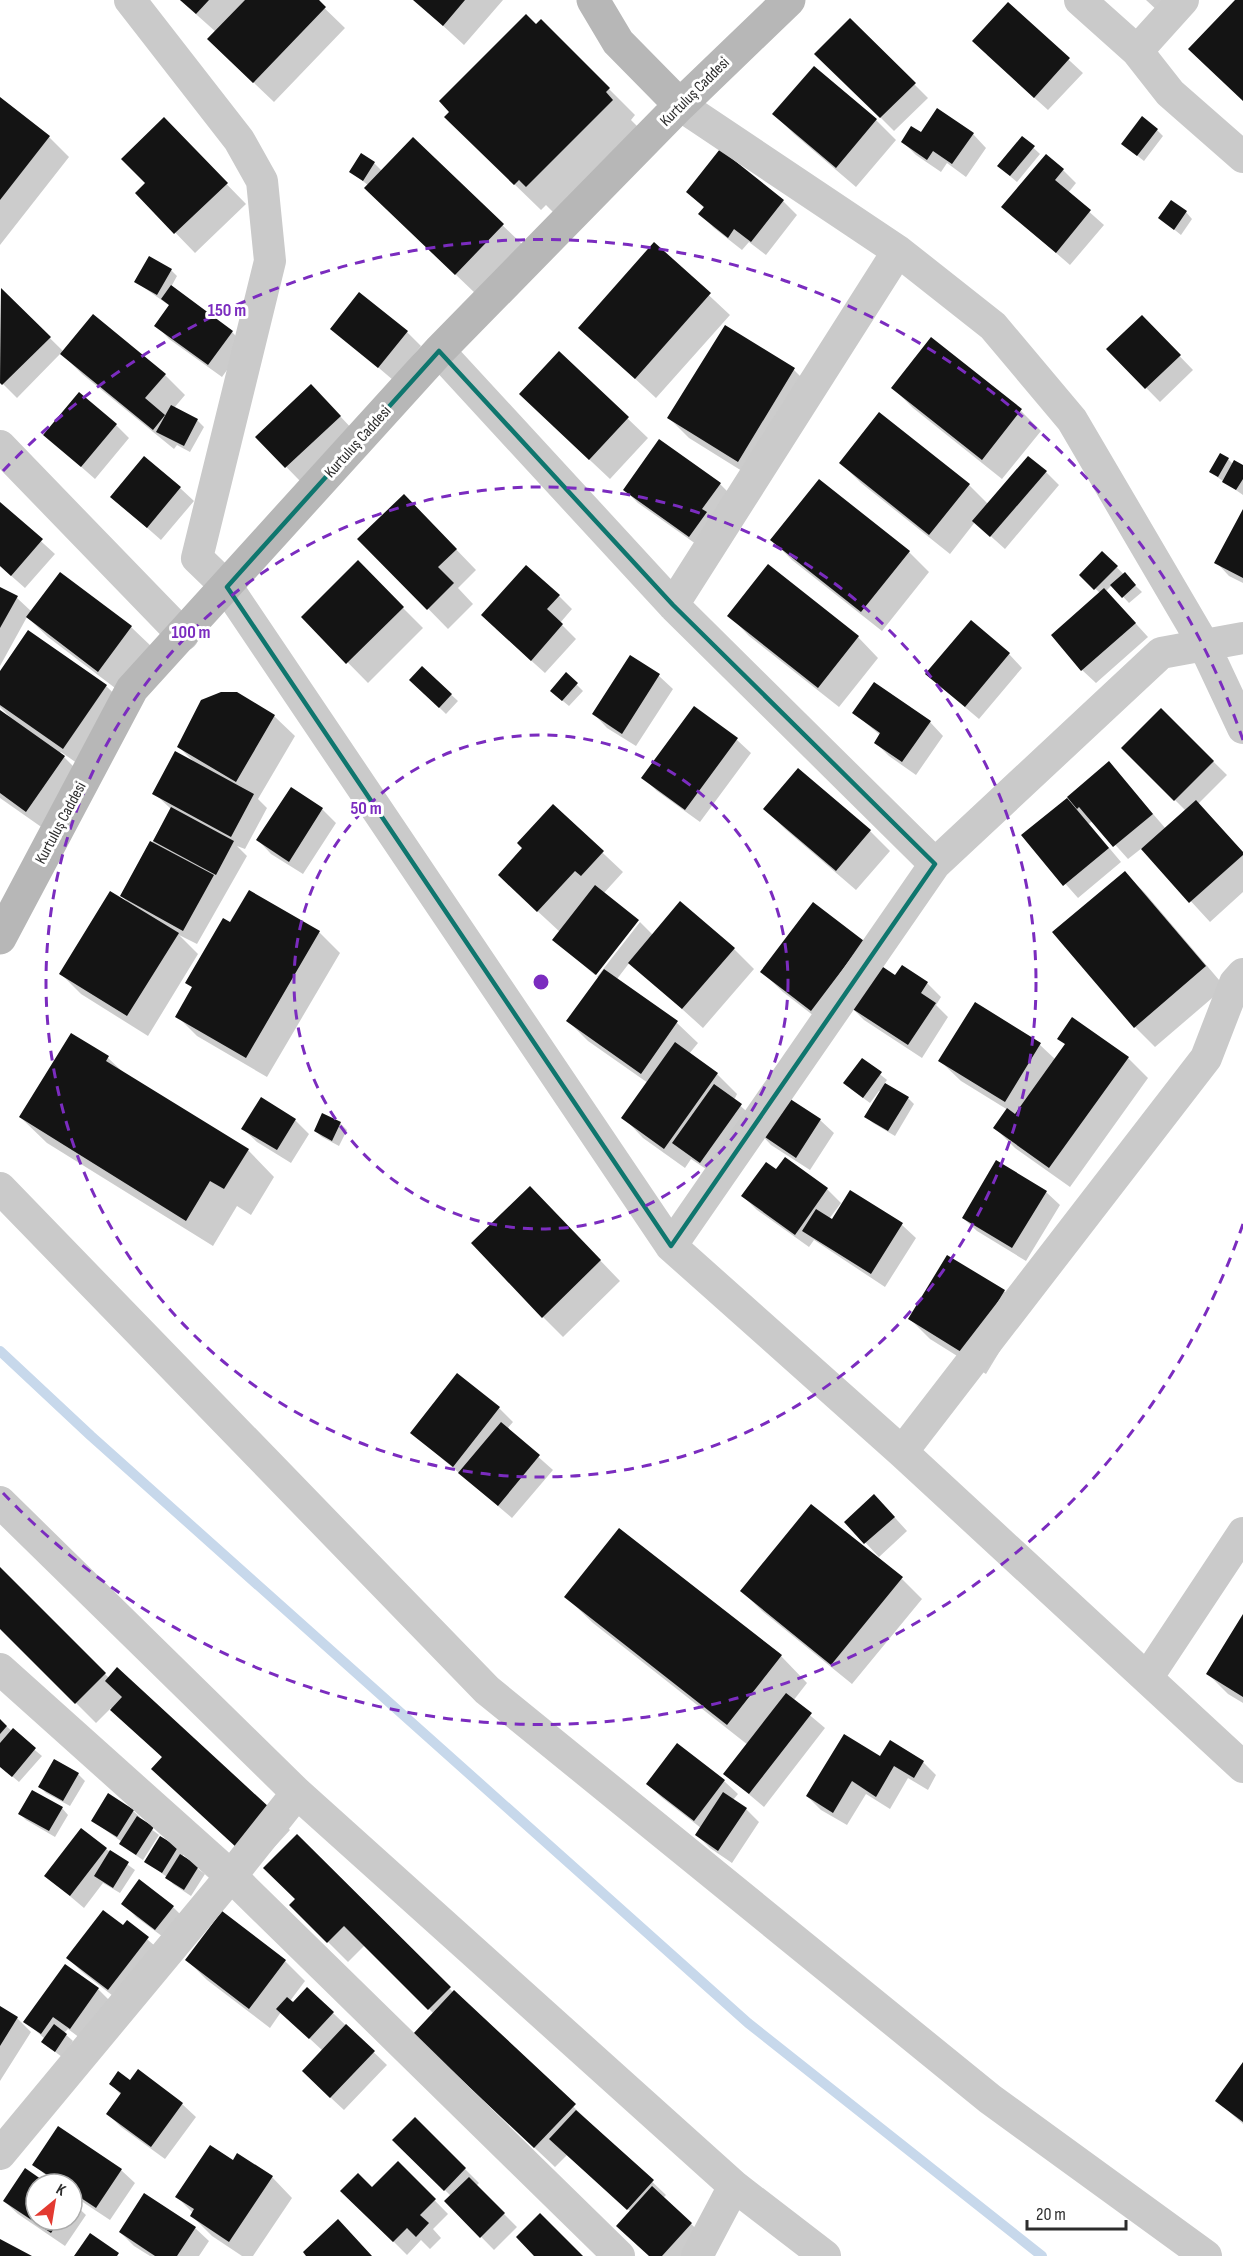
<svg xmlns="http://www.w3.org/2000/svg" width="1243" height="2256" viewBox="0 0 1243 2256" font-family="'Sofia Sans Condensed',sans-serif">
  <rect width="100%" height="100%" fill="#fff"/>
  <path fill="#0003" d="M180,0h136l29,28 -71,74 -45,-43 -13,-27z
    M415,0h88l-39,45z
    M1146,0h24l-11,12z
    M1008,4l75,69 -35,37 -61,-55z
    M850,20l78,78 -34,33 -77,-77z
    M609,89l26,26 -4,5 7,7 -85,85 -7,-7 -5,5 -69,-67z
    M0,98l49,39 20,20 -69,88z
    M774,114l102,6 20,20 -40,47 -62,-53z
    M164,120l82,84 -51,49 -58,-60 10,-10z
    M1157,130l6,6 -19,25 -14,-11z
    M921,134h52l13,14 -20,29 -19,-14 -6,9 -25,-17 -13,-13z
    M1023,138l17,16 -23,28 -12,-10z
    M413,139l110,106 -47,49 -90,-86 -18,-23 -17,-13 23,-9 8,8z
    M720,151l63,50 14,14 -31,40 -17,-13 -7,8 -28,-22 -14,-14 5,-5 -17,-17z
    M1063,170l13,13 -8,10 36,32 -34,40 -67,-58z
    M1186,212l6,7 -11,16 -21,-17z
    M654,244l76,71 -74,83 -76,-70z
    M171,270l6,6 -6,11 61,45 13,13 -23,32 -53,-38 -13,-14 14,-19 -34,-24z
    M1,290l63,62 101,23 20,20 -11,13 23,12 7,7 -14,25 -13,-7 -3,4 -92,-75 -21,-21 -44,45 -17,-17z
    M360,294l47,38 14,14 -28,34 -61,-52z
    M1142,317l51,53 -33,32 -52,-53z
    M725,327l69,43 20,20 -56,91 -69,-43 -20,-20z
    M932,339l89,72 20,20 -39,48 -89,-71 -20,-20z
    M559,353l89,85 -38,41 -69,-65z
    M325,400l29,31 -54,50 -43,-44z
    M116,425l13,13 -34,41 -50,-44z
    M1228,459l5,5 10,2v29l-33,-23z
    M841,463l128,22 20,20 57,-33 13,13 -54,64 -30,-27 -25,32 -89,-71z
    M720,484l13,13 -30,52 -65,-46 -13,-13z
    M180,488l14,13 -33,39 -49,-43z
    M0,504l55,50 -30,34 -25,-22z
    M1243,512v71l-14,-7 -13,-14z
    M424,516l52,54 -18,18 15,16 -25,25 -88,-90z
    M772,540l137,12 20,20 -47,59 -90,-71z
    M1102,553l40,39 -13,11 -17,-18 -6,6 42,46 -52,46 -14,-13 18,-77 -19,-18z
    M358,563l65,65 -55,55 -65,-66z
    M61,574l70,53 21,20 -33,44 -71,-54 -21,-20 -27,49v-78l17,10 15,14z
    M559,596l13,13 -12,14 16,16 -31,34 -49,-44z
    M729,615l129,22 20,21 -39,49 -90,-71z
    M29,633l77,53 21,20 -43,62 -23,-16 -1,1 24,24 -37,54 -47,-33v-86l10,5 -10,-10v-33z
    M1009,654l13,14 -43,51 -38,-32z
    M630,657l29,19 14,13 -37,57 -29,-18 -13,-14z
    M422,668l36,33 -12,13 -35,-34z
    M566,674l17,17 -14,15 -11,-9z
    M694,708l43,32 14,13 -51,69 -43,-31 -14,-14z
    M1161,710l66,65 -29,29 45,48v40l-33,30 -68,-74 -14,11 -35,-39 -4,4 32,38 -43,36 -55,-62 86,-73 57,66 20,-18 -63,-63z
    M854,713l76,9 13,14 -27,39 -27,-19 -14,-14 5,-7z
    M274,716l21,20 -37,63 9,9 -22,41 -8,-3 10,10 -50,88 -18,-9 19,19 -50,82 -67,-42 -20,-20 67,-71 -6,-7 49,-87 -17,-16 39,-32 -14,-14z
    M553,806l70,66 -20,22 34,26 -42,55 -41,-35 6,-8 -40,-37 4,-47z
    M322,809l14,14 -33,51 -32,-20 -13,-14z
    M765,809l105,22 20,20 -34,39 -71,-61z
    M1125,873l20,20 80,94 -70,60 -20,-20z
    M250,892l70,41 20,20 -73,124 -70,-41 -20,-20 16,-28 -6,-6 44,-58z
    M814,904l66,63 16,10 7,-10 24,16 14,14 -5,8 12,12 -26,41 -58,-38 -14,-14 -18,24 -49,-38 -21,-20z
    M640,922l13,13 81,14 20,20 -51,59 -73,-66 -13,17 60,44 21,20 -9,11 28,20 20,20 -3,6 21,19 -40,56 -24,-16 -6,9 -42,-30 -20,-21 25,-34 -60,-42 -20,-20 31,-43 -2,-1z
    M975,1005l65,40 16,15 10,-15 -7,-7 69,20 20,20 -78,109 -55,-39 -20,-20 13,-18 -47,-29 -21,-20z
    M71,1035l37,23 16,15 124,77 26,27 -23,38 -14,-9 -24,40 -166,-103 -27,-26z
    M862,1060l25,20 -3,4 24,14 6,6 -19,32 -22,-13 -7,-6 15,-25 -2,-1 -9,12 -19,-14z
    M295,1120l14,14 -18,29 -34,-21 -14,-13z
    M820,1120l14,13 -24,37 -39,-25 -13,-14z
    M340,1123l7,7 -8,16 -17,-9 -7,-6z
    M785,1159l42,30 14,14 -12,16 3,2 18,-29 52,33 14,13 -31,49 -71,-47 -5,7 -52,-37 -14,-14 34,-25z
    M1046,1192l14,13 -34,56 -49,-30 -14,-13z
    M550,1208l70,73 -57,56 -20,-20z
    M1004,1291l20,20 -38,63 -56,-35 -20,-20z
    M457,1375l42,33 14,14 -6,7 46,41 -41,48 -100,-85z
    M887,1509l20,22 -28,26 -33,-35z
    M0,1569l109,109 161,132 20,20 -33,36 -94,-108 -52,-50 -15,15 -96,-96z
    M902,1579l20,20 -70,85 -90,-73 -20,-20z
    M566,1597l215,59 26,27 -14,18 32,27 -61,79 -39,-33 23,-29 -155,-122z
    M1243,1617v86l-15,-9 -20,-20z
    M0,1721l42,35 -23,26 -19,-16z
    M880,1758l43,4 13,13 -8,15 -20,-12 -18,31 -24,-15 -19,31 -26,-15 -14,-14z
    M78,1774l7,7 -15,25 -24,-13 -6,-6z
    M724,1781l14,13 -5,6 13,9 13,13 -27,41 -22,-15 -13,-13 4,-7 -40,-31 -13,-13z
    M62,1808l6,7 -13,22 -29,-17 -6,-6z
    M133,1811l7,6 -2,2 21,16 -16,25 -15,-10 -7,-6 1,-2 -29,-21z
    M297,1836l157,157 212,202 -3,3 42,39 -17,19h-39l-18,-44 -64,-57 -12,12 -120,-113 -1,-40 -69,-69 -17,17 -57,-57 6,-6z
    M177,1848l7,6 -2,3 23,17 -14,22 -18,-12 -6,-7 -21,-15z
    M106,1849l29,21 -15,23 -17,-10 -19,25 -38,-32z
    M123,1903l50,4 13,13 -16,22 -34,-25z
    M127,1922l35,30 -40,51 -41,-32 -13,-13 55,-31z
    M187,1960l98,1 20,20 -15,20 43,12 54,52 -43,45 -27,-25 6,-34 -42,-39 -11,16 -63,-48z
    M98,1989l14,14 -28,38 -16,-12 -4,4 9,8 -11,16 -12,-9 -7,-6 2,-3 -20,-18z
    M0,2008l17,10 14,14 -31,49z
    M1243,2064v60l-26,-23z
    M111,2084l71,20 14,13 -31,42 -44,-32 -13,-13 13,-19z
    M415,2119l64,64 -3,3 41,41 -23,23 -48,-49 5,-5 -57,-56z
    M233,2162l39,15 20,21 -39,58h-11l-30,-20 -20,-20 1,-3 -16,-16z
    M398,2163l50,51 -15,15 8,9 -11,11 -9,-9 -14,15 -65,-65 30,-1z
    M34,2165l87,5 14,13 -25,37 -38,-25v-11h-16z
    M25,2170l21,14h-10v36h36v-18l14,13 -21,31 -47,-32 -14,-13z
    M195,2228l14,13 -10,15h-49l-16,-10 -14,-14z"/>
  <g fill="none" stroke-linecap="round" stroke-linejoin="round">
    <path stroke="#c7d8eb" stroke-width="10" d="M0,1351l91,85 657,587 294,233"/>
  </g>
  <path fill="#141414" d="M180,0h29l-13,14z
    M245,0h74l7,7 -73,76 -46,-44z
    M413,0h52l-22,26z
    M1235,0h8v101l-55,-52z
    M1008,2l62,56 -36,40 -62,-57z
    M526,14l10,10 5,-5 69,69 -4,4 7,8 -87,87 -7,-7 -5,5 -70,-68 5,-5 -10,-11z
    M850,18l66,65 -36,35 -66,-64z
    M814,66l63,53 -41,49 -64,-54z
    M0,97l50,39 -50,64z
    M937,108l37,25 -22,31 -19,-13 -6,9 -26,-18 10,-16 10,6z
    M1142,116l16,13 -21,27 -16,-12z
    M164,117l64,66 -54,51 -39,-41 10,-10 -24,-24z
    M1022,136l13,10 -25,30 -13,-10z
    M413,137l91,87 -49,51 -91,-87z
    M720,149l64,51 -33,42 -17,-13 -6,9 -30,-24 6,-7 -18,-15z
    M361,153l14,9 -12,19 -14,-9z
    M1046,154l18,15 -9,11 36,30 -35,43 -55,-46z
    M1171,200l16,11 -13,19 -16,-12z
    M654,242l57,51 -76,86 -57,-51z
    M149,256l23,13 -15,26 -23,-13z
    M171,285l62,46 -25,34 -54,-39 15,-21 -8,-6z
    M1,288l50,49 -49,48 -2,-2z
    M359,292l49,39 -30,37 -48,-39z
    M93,314l73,60 -21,24 20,17 -12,15 -93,-76z
    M1142,315l39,40 -36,34 -39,-40z
    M725,325l70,43 -57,94 -71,-44z
    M931,337l91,72 -40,51 -91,-72z
    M559,351l70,66 -40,43 -70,-66z
    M311,384l30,32 -56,52 -30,-31z
    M79,392l38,32 -36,43 -38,-32z
    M171,405l27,14 -14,27 -28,-14z
    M879,412l91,72 -41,51 -90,-72z
    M659,439l62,44 -19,26 5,3 -18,25 -66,-47z
    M1220,453l9,5 -11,19 -9,-5z
    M144,456l37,31 -34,41 -37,-31z
    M1028,456l19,15 -57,66 -18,-16z
    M1234,460l9,5v14l-7,11 -14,-8z
    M819,479l91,72 -49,61 -91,-72z
    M404,494l53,55 -19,18 16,16 -27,27 -70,-71z
    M0,502l43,37 -32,37 -11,-10z
    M1243,509v69l-29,-15z
    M1102,551l16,15 -24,24 -15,-15z
    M358,560l46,47 -58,57 -45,-47z
    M768,564l91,72 -41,52 -91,-72z
    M526,565l34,30 -13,14 16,15 -32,37 -50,-46z
    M60,572l72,54 -34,46 -72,-55z
    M1125,572l11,13 -14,13 -12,-13z
    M0,587l18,9 -18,32z
    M1104,588l32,35 -55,48 -30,-36z
    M971,620l39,33 -45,54 -40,-33z
    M28,630l79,55 -44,64 -63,-44v-34z
    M630,655l30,19 -38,60 -30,-20z
    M422,666l30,28 -13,14 -30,-28z
    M566,672l12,11 -16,18 -12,-10z
    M874,682l57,39 -29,41 -28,-19 6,-10 -28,-20z
    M221,692h16l38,23 -39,67 -59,-35 24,-47z
    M694,706l44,32 -53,72 -44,-32z
    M1161,708l53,53 -40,40 -53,-53z
    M0,710l65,46 -39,56 -26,-19z
    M175,751l79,43 -23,43 -79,-43z
    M1109,761l44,53 -40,33 -34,-40 -2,2 -10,-12z
    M798,768l73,62 -35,41 -73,-62z
    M291,787l32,21 -34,54 -33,-22z
    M1067,798l42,50 -46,38 -42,-51z
    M1196,800l47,52v3l-54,48 -48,-54z
    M553,804l51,47 -23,25 -6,-5 -38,41 -39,-37 24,-27 -5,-5z
    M171,807l63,34 -18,34 -63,-34z
    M150,841l64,34 -31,56 -63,-35z
    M1125,871l81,95 -72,62 -82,-96z
    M595,885l44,35 -43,55 -44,-35z
    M249,890l71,41 -74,127 -71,-41 17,-30 -7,-4 38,-65 7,4z
    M110,891l69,42 -52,83 -68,-42z
    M680,901l55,47 -53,61 -54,-46z
    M813,902l51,39 -53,70 -51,-39z
    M877,963l18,12 7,-10 26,17 -7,11 15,10 -28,42 -60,-39z
    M604,969l74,52 -37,53 -75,-53z
    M975,1002l66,41 -36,59 -67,-41z
    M1072,1017l57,40 -80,111 -56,-40 14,-20 8,6 50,-70 -8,-5z
    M71,1033l38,23 -3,5 143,88 -25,40 -14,-8 -24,40 -167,-104z
    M675,1042l43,31 -54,76 -43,-31z
    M862,1058l20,14 -19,26 -20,-15z
    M885,1083l24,14 -21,34 -24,-14z
    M714,1084l28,20 -42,59 -28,-20z
    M781,1093l40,26 -25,39 -40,-27z
    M261,1097l35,22 -19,31 -36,-21z
    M322,1113l19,9 -9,19 -18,-10z
    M785,1157l43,31 -33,47 -54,-39 25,-34 10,7z
    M996,1160l51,31 -35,57 -50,-30z
    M530,1186l71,74 -59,58 -71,-75z
    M850,1190l53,33 -32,51 -69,-43 14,-22 16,10z
    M947,1255l58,35 -39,65 -58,-36z
    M457,1373l43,34 -47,60 -43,-34z
    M501,1422l39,33 -42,51 -40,-33z
    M874,1494l21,23 -31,27 -20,-22z
    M811,1504l92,73 -72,88 -91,-74z
    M619,1528l163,127 -55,70 -163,-128z
    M0,1567l106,106 -31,31 -75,-75z
    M1243,1614v83l-37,-23z
    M117,1667l154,142 -35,38 -85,-78 11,-12 -52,-47 12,-13 -17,-16z
    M786,1693l26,20 -63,81 -26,-20z
    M0,1719l7,7 -7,8z
    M13,1728l23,20 -24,29 -12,-10v-24z
    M844,1734l36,22 10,-16 34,21 -10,17 -20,-12 -18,31 -24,-16 -19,32 -27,-17z
    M677,1743l48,37 -31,41 -48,-37z
    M54,1759l25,14 -16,28 -25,-14z
    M32,1790l31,17 -14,24 -31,-17z
    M723,1792l24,16 -29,43 -23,-16z
    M108,1793l26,17 -17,27 -26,-16z
    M137,1816l17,11 -18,28 -17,-11z
    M81,1828l26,20 -37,48 -26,-20z
    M297,1834l154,153 -23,23 -84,-84 -17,17 -38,-38 6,-6 -32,-31z
    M160,1836l18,11 -16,26 -18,-11z
    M110,1850l19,12 -16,26 -19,-12z
    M180,1854l19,12 -15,24 -19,-12z
    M139,1879l35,27 -19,24 -34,-26z
    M103,1910l20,15 4,-5 22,17 -41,53 -42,-32z
    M222,1911l64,49 -37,49 -64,-49z
    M65,1964l34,24 -29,41 -17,-12 -12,17 -18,-12z
    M307,1987l27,25 -25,27 -33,-30 11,-12 6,5z
    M454,1990l122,114 -42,44 -121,-114z
    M0,2006l18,11 -18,29z
    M54,2024l13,10 -12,18 -14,-10z
    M346,2024l29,27 -45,47 -28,-27z
    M1243,2062v60l-28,-21z
    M138,2069l45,34 -32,44 -45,-33 15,-21 -12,-9 9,-13 12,9z
    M576,2110l78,70 -27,30 -78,-71z
    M415,2117l51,51 -22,23 -52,-51z
    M58,2126l64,43 -26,39 -24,-16v-8h-11l-29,-19z
    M210,2145l23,15 4,-7 36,23 -44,66 -39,-26 4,-7 -19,-12z
    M398,2161l38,38 -16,16 9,8 -13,14 -9,-9 -14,14 -53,-51 18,-18 14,14z
    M25,2168l23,16h-12v36h24l-9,13 -48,-32z
    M469,2177l36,36 -25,25 -36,-37z
    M652,2186l40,37 -30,33h-13l-33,-30z
    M144,2193l52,34 -19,29h-22l-36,-24z
    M540,2213l43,43h-49l-18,-19z
    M338,2219l34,37h-66l-3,-4z
    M90,2233l29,20 -2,3h-43z
    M0,2239l32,17h-32z"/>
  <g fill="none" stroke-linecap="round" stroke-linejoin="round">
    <path stroke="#cacaca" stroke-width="32" d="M130,0l109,140 23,41 8,80 -73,297 30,29 444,659 231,206 341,315
      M1080,0l57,51 33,42 73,64
      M1137,51l46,-51
      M680,105l218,146 95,75 79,94 132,225 39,83
      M439,351l234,254 262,259
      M0,446l183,189
      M673,605l225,-354
      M0,1188l487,502 503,409 216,157
      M671,1246l264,-382 226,-211 82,-15
      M902,1452l304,-394 29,-75 8,-9
      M0,1502l297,291 437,393 91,70
      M0,1669l231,207 388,380
      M1147,1678l96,-145
      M0,2154l231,-278 66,-83
      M697,2256l37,-70"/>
    <path stroke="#b7b7b7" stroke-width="33" d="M593,0l25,42 62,63
      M0,938l132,-249 307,-338 241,-246 109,-105"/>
  </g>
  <path fill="none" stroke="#0f766e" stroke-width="4.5" stroke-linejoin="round" d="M439,351l234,254 262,259 -264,382 -444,-659z"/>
  <g fill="none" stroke="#7b2cbf" stroke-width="3" stroke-dasharray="10 8">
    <circle cx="541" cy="982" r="247"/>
    <circle cx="541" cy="982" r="495"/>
    <path d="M1243 1224A742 742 0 0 1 3 1493M3 471A742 742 0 0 1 1243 740"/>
  </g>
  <g text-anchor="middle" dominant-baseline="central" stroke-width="6" stroke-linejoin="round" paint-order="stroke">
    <g font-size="16" fill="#2d2d2d" stroke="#fff">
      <text transform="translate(695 92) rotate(-45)">Kurtuluş Caddesi</text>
      <text transform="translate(358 442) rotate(-48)">Kurtuluş Caddesi</text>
      <text transform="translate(61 823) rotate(-62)">Kurtuluş Caddesi</text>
    </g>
  </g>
  <circle cx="541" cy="982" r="9" fill="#7b2cbf" stroke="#fff" stroke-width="3"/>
  <g font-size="18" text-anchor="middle" font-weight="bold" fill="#7b2cbf" stroke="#fff" stroke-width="6" stroke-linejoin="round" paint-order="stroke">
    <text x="227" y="316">150 m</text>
    <text x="191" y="638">100 m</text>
    <text x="366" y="814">50 m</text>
  </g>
  <g transform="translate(54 2202) rotate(30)"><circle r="28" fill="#ffffff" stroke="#ababab" stroke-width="1.5"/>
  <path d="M0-4.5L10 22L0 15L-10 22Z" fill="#e33a31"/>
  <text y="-9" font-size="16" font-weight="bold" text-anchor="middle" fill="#2d2d2d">K</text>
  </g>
  <path d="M1027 2220v9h99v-9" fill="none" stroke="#2d2d2d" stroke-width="3"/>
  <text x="1036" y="2220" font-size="18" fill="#2d2d2d" stroke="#ffffff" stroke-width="4.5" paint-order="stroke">20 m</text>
</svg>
